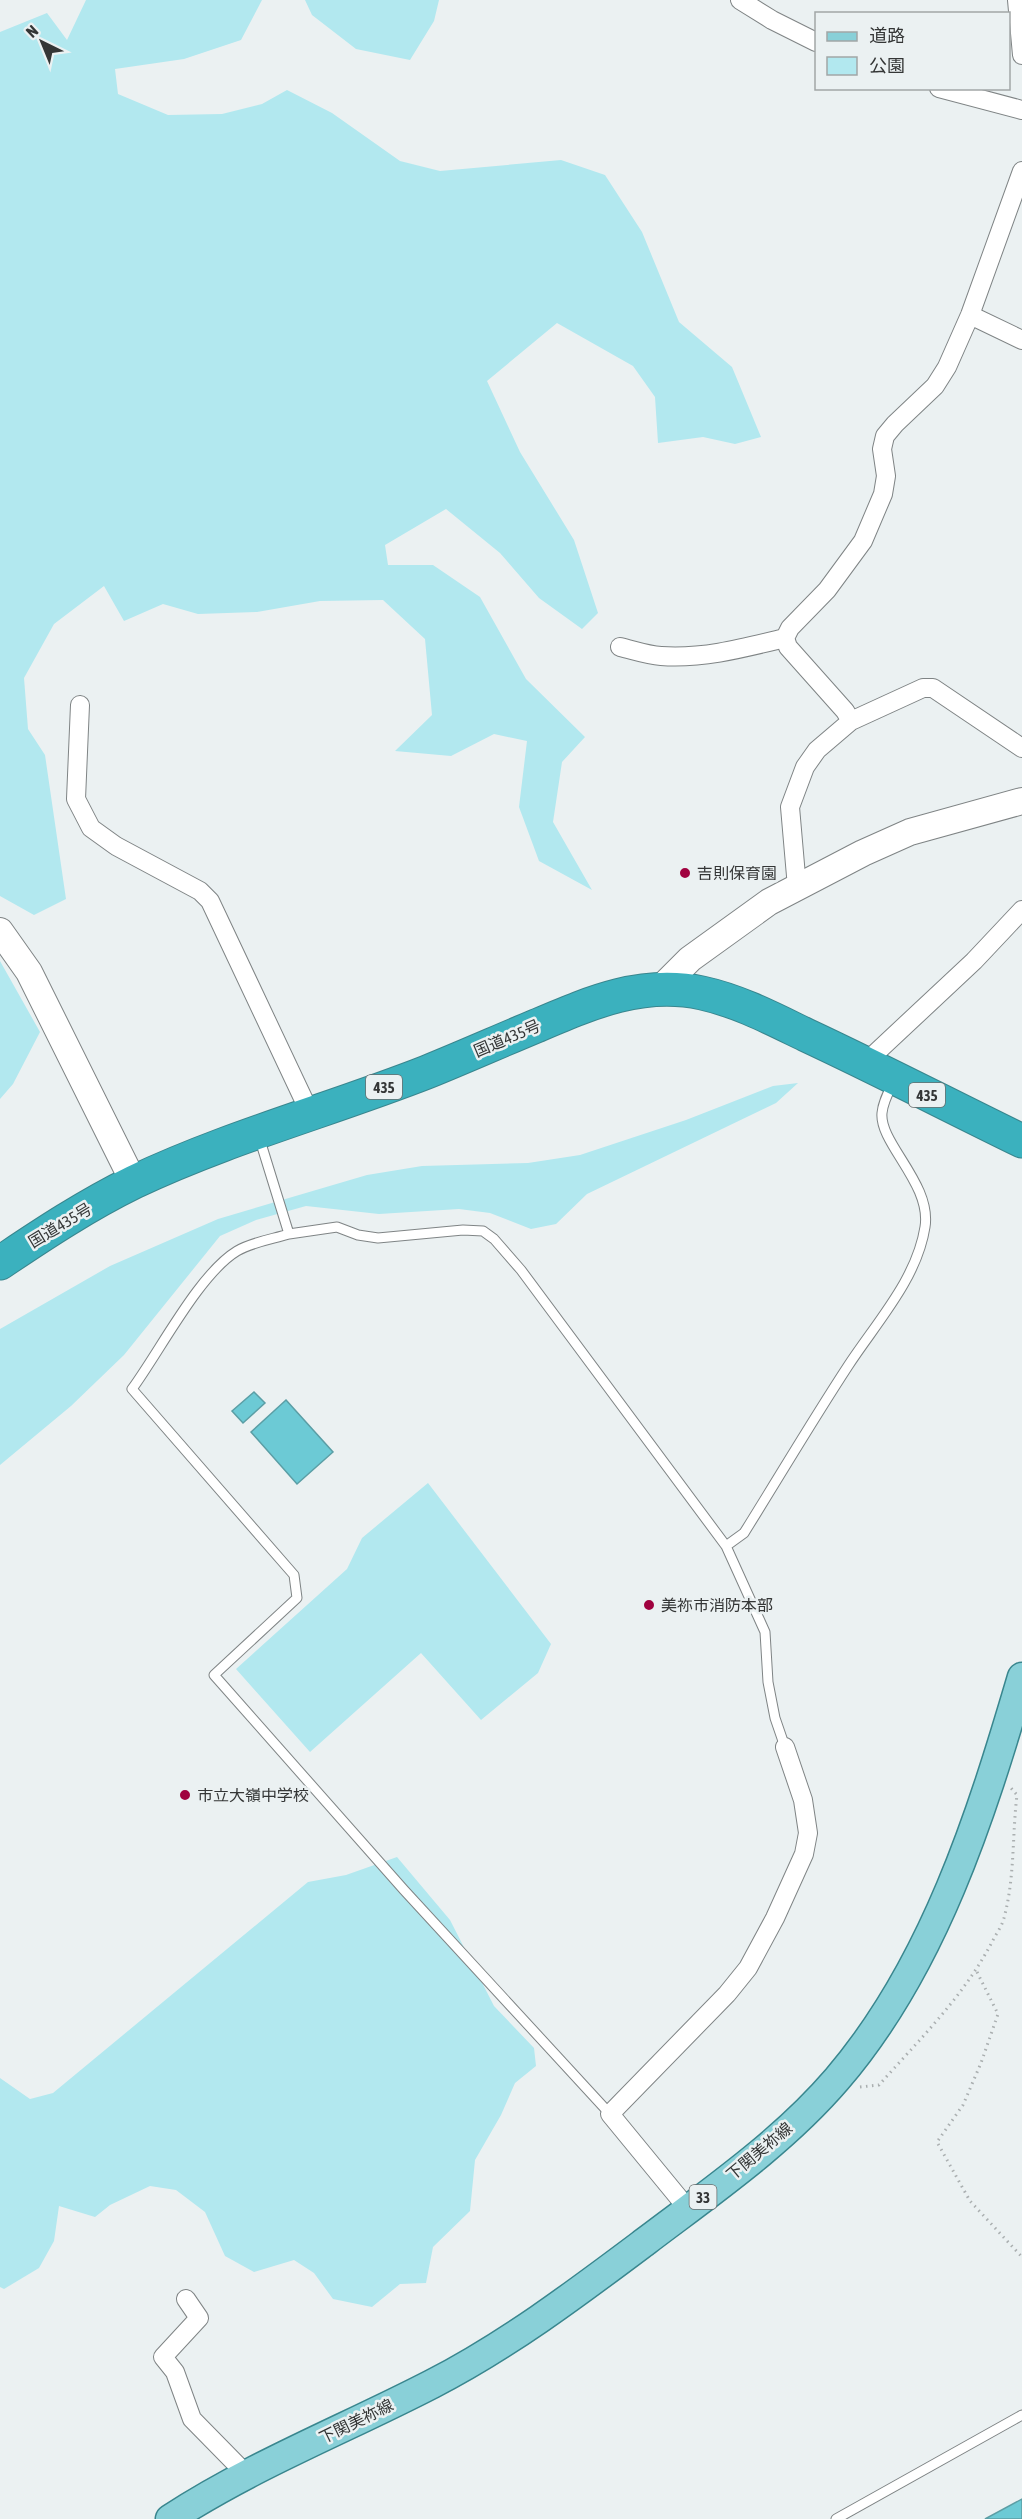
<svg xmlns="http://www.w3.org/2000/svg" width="1022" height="2519" viewBox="0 0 1022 2519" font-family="'Asap Condensed','Noto Sans JP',sans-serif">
  <rect width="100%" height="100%" fill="#ebf1f2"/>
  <path fill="#b2e8ef" d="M86,0h176l-21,40 -57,19 -69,10 3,25 50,21 54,-1 40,-10 25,-14 45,23 68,48 40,10 121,-11 44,15 37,57 37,90 53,45 29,70 -26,7 -32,-7 -45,6 -3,-46 -22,-31 -76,-43 -70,58 33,71 54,88 24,73 -16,16 -43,-31 -39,-45 -54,-44 -61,36 3,20h45l47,32 46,82 59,58 -23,25 -9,60 39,68 -53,-29 -20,-54 8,-66 -33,-7 -43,22 -56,-5 37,-36 -7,-76 -42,-39 -63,1 -63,11 -59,2 -35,-10 -39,17 -20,-35 -50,38 -30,54 4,51 17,26 21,144 -32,16 -34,-19v-864l47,-19 20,27z
    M305,0h134l-5,21 -24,39 -54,-11 -44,-34z
    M0,961l40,71 -27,52 -13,15z
    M798,1083l-22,20 -189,91 -31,30 -25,5 -41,-16 -31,-4 -80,5 -73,-8 -50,14 -36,16 -96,119 -53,51 -71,59v-136l110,-63 108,-47 149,-44 55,-9 106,-3 52,-8 106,-35 87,-34z
    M428,1483l123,161 -13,29 -57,47 -60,-67 -111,99 -74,-83 111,-100 15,-31z
    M397,1857l53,63 44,86 40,42 2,18 -21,17 -14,32 -26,45 -5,51 -37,36 -7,36 -26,1 -28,23 -39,-8 -19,-26 -20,-13 -40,12 -29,-16 -20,-44 -29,-22 -26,-4 -40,19 -15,12 -36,-11 -5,35 -15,27 -35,21 -4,-2v-209l30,21 23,-6 255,-211 38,-7z"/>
  <path fill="#6ccad5" stroke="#5b9ea5" stroke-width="1.5" d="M254,1392l11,11 -22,20 -11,-12z
    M286,1400l47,52 -36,32 -46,-52z
    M1022,2499v20h-37z"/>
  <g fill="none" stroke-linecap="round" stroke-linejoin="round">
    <g stroke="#7f8485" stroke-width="11">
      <path id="lane" d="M259,1137l30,97 48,-7 21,8 20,3 85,-8 20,1 11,8 27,31 205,276 39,86 3,50 7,36 10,29
        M289,1234c-16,5 -37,8 -52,17 -38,23 -77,100 -105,138l162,186 3,23 -83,77 190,215 206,224
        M726,1546l18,-13c35,-56 68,-112 104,-167 28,-43 69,-87 77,-139 7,-43 -46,-84 -43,-114 1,-11 6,-20 11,-30
        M836,2519l186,-104"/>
    </g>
    <g stroke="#7f8485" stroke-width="20">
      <path id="street" d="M740,0l32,20 44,22
        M1017,0l5,55
        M939,88l83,22
        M970,315l52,25
        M620,647c13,3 27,8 41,9 42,3 83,-8 124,-18
        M80,705l-4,94 15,29 25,18 84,45 10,10 100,212
        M851,721l72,-33h10l89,60
        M800,886l-4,-10 -6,-69 15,-40 12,-17 34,-29 -6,-10 -57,-64 -3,-9 5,-10 37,-38 36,-49 20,-47 3,-18 -4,-27 3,-13 10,-12 40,-38 12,-19 23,-52 52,-144
        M865,1063l109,-102 48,-51
        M688,2209l-78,-95 117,-120 21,-26 27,-50 29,-64 4,-21 -5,-33 -18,-53
        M186,2299l13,19 -36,39 12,15 17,47 54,55"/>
    </g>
    <g stroke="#7f8485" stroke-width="28">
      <path id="secondary" d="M0,931l29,41 105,211
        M661,988l29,-29 79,-57 94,-49 47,-21 112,-31"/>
    </g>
    <g stroke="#39868e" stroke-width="31">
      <path id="primary" d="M170,2519c83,-54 175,-90 262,-135 76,-39 146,-92 214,-143 66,-50 137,-99 191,-162 97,-113 144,-263 185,-402"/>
    </g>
    <g stroke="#39868e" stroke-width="35">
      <path id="highway" d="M0,1263c43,-29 87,-58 134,-81 95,-45 196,-72 293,-110 37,-15 73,-31 109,-46 54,-23 106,-46 166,-33 37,8 71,26 104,42 73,34 144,71 216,106"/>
    </g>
    <path stroke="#aaafb0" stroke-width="3" stroke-dasharray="1.5 4.5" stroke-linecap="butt" d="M977,1972l21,42 -17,49 -18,42 -26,37 33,59 52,56
      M860,2087l19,-2c40,-45 85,-89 113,-143 4,-8 10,-16 12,-24 11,-41 8,-82 13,-123l-6,-7"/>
    <use href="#lane" stroke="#fff" stroke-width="9"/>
    <use href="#street" stroke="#fff" stroke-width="18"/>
    <use href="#secondary" stroke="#fff" stroke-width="26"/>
    <use href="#primary" stroke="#89d0d8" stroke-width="28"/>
    <use href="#highway" stroke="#3bb1be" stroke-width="33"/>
  </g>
  <g fill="#a0023f" stroke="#ebf1f2" stroke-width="2">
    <circle cx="685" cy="873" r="6"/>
    <circle cx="649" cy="1605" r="6"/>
    <circle cx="185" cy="1795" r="6"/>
  </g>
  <g text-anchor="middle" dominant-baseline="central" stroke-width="5" stroke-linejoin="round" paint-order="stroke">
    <g fill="#ebf1f2" stroke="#6b6e6e" stroke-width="1.5">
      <rect x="366" y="1075" width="36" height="24" rx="4.5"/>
      <rect x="909" y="1083" width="36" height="24" rx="4.5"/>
      <rect x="689.5" y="2185" width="27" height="24" rx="4.5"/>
    </g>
    <g font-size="15" font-weight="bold" fill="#343636">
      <text x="384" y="1087">435</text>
      <text x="927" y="1095">435</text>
      <text x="703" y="2197">33</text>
    </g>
    <g font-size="16" fill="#343636" stroke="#ebf1f2" text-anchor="start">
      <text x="697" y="873">吉則保育園</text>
      <text x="661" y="1605">美祢市消防本部</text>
      <text x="197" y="1795">市立大嶺中学校</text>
    </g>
    <g font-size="16" fill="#343636" stroke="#ebf1f2">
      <text transform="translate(507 1038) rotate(-23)">国道435号</text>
      <text transform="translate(60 1225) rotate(-31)">国道435号</text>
      <text transform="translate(759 2151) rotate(-40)">下関美祢線</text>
      <text transform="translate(356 2421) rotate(-26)">下関美祢線</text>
    </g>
  </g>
  <rect x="815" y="12" width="195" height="78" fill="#ebf1f2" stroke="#a2a6a7" stroke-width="1.5"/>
  <rect x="827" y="32" width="30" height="9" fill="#89d0d8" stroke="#a2a6a7" stroke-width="1.5"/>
  <text x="869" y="42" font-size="18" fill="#343636">道路</text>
  <rect x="827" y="57" width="30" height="18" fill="#b2e8ef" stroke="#a2a6a7" stroke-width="1.5"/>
  <text x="869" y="72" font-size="18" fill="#343636">公園</text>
  <g transform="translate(42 42) rotate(317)" stroke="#ebf1f2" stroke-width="4.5" paint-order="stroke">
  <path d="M0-4.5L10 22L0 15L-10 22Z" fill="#343636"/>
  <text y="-9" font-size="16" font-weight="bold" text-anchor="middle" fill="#343636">N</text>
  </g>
</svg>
